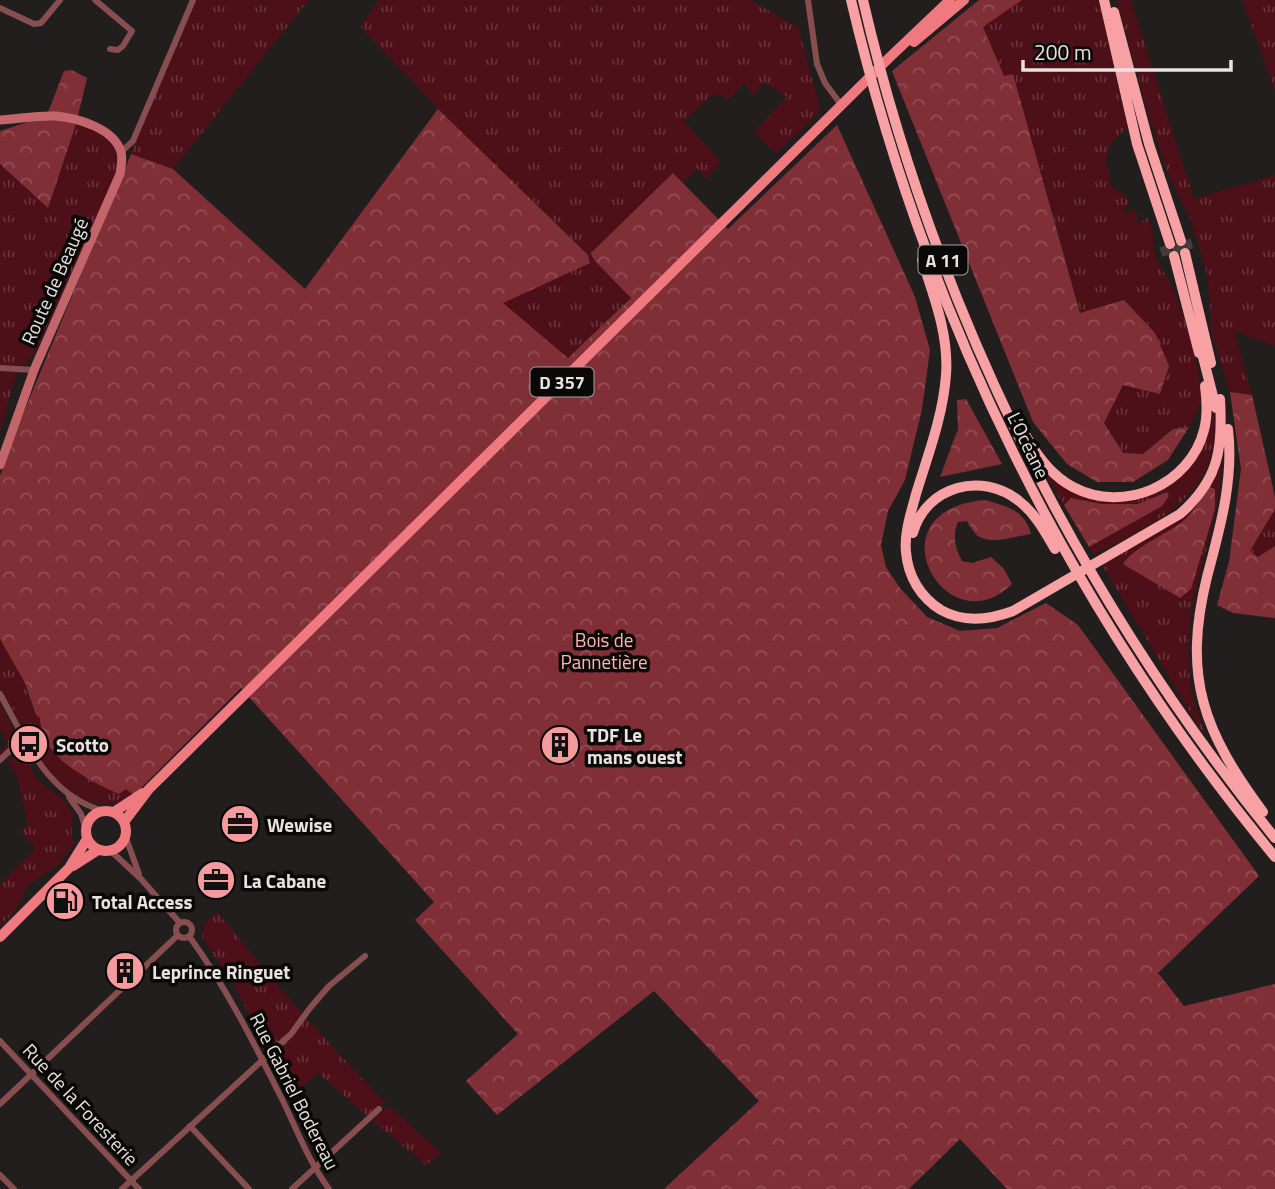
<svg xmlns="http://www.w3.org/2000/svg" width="1275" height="1189" viewBox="0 0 1275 1189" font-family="'Titillium Web',sans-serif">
  <defs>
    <pattern id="grass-tufts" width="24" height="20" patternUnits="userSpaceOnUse" patternTransform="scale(1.75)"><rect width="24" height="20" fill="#4d0f18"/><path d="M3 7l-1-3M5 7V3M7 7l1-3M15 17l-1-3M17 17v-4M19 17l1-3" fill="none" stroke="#673239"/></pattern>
    <pattern id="forest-crowns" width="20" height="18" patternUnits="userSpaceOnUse" patternTransform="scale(1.75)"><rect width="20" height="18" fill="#812f37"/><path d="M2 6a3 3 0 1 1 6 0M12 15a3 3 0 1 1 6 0" fill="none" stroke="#934d54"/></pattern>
  </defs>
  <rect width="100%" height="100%" fill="#231e1e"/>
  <path fill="url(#grass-tufts)" d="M196,0h113l-136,169 -42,-15z
    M379,0h372l47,28 23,83 -45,42 -22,-21 33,-35 -23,-15 -11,13 -9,-12 -14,16 -17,-5 -29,27 37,41 -16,17 -8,-11 -13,15 -11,-10 -78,88 36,37 -63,60 -66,-55 87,-40 -1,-8 -150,-146 -77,-82z
    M1022,0h76l19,68 -1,11 12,48 -17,15 -3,8 -2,11 6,26 13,8 4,7 -7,12 12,-5 4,6 -2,3 2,6 9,-6c10,12 3,27 9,41 5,10 12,18 16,28 12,28 33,87 28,116 -2,8 -7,16 -11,24l-17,2 -29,25 -20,-1 -19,-30 20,-39 -43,-71 -68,-239 -9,2 -21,-50z
    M1117,0h14l63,199 81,-24v171l-41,-15 18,64 -22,-3 -18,-58 -4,-56 -16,-55 -25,-52 -19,-58z
    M1242,0h33v90z
    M76,124c13,3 40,14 43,29 1,6 -2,17 -4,23l-77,171c-5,8 -9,17 -20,20l-18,64v-267l48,43z
    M1210,396c2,11 5,22 5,33 -2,72 -66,97 -121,126l-48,-80 32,20 25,6 34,-2 55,-36z
    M1221,461c0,58 -27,111 -32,169 -1,20 -1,43 3,64 3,14 11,27 12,41l-102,-170 108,-78z
    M1275,509v37l-17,12 -8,-7z
    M0,639l25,44 10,32 5,3c0,38 49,62 79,76l7,-5 8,6c-42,25 -72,-7 -97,-39l1,-1 -38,-68z
    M0,703l16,32 -2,7 -14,14v-4l8,-8 -8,-14z
    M20,754c12,4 10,13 15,22 10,15 29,18 36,35 5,11 -4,19 4,32l-17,22 -32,22 -3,12 -9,13 -14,14v-41l36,-37 -15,-15 7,-9 -12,-52 -8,-10z
    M217,912l85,102 -11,17 -22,22 -35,-68 -32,-48 3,-14z
    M306,1018l75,81 5,3 -17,13h-3l-48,-42 -10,10 -20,10 -17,-36 24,-24z
    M389,1106l52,47 -15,12 -54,-45z"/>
  <path fill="url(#forest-crowns)" d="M979,0h43l-39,27 21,49 9,-2 67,239 44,-13 31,33 14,33 -9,28 -37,-9 -19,38 19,30 20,1 30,-25 16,-2 -21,33 -35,22h-36l-30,-18 -34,-42 -141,-351z
    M72,70l15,8 -11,46 -28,84 -48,-44v-33l28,-9 11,-1 10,-11 15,-39z
    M438,109l150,146 2,8 -87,40 65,55 63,-60 -36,-37 -4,-8 82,-80 55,56 109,-104 78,172 15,53 -8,59 -17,71 -17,31 -7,34 5,22 14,21 27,29 33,14 37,-3 49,-25 32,22 181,251 -101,97 26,33 91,-22v205h-268l-47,-50 -51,50h-245l95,-88 -105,-110 -157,124 -31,-34 52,-47 -103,-114 19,-18 -193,-214 -107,107 -8,-6 -7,5c-31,-14 -79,-37 -79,-76l-4,-3 -11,-32 -25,-44v-163l18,-50 113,-272 42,15 132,120z
    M1230,392l22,3 23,102v12l-25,42 8,6 17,-11v72l-42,-5 -16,-8 12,-43 12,-93z
    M966,399l36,65 -62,13 18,-48 -1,-29z
    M1210,487l5,2v20l-24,80 -11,9 -57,-34c11,-17 42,-29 59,-42 11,-9 19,-24 28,-35z
    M1167,492l2,4 -7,10 -73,41 -25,-42 7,-7 31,6h36z
    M985,500c21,6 40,10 46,34 -15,2 -41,11 -53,2 -4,-3 -8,-10 -11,-15l-9,1c-6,13 -3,26 4,39l10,2 19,-6 13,12 8,15c-66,65 -144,-74 -27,-84z"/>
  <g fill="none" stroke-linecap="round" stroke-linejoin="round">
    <path stroke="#403c3c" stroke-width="10" stroke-dasharray="10 5" stroke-linecap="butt" d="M1186,240l3,12
      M1176,243l3,12
      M1164,246l4,12"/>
    <path stroke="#874e50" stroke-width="6" d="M95,0l37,31 -9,15 -5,4 -8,-1
      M808,0l9,64 8,19 17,23
      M0,8l34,16 7,-1 19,-23
      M121,152l12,-11 60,-141
      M0,368l34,2
      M0,694c27,48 47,102 104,117
      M0,760l24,-23
      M69,797l12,17 5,15
      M126,838l13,36
      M111,851l30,28 39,44
      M176 930a8 8 0 1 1 16 0a8 8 0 1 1-16 0Z
      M189,936c37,51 65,107 93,163 15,31 27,63 47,90
      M0,1041l139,148
      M0,1104l178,-169
      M190,1126l59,63
      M0,1175l14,14
      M122,1189l169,-155 19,-26 19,-22 36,-30
      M292,1189l87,-80"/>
    <path stroke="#c2666b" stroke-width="9" d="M0,120c19,-1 37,-5 56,-4 21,2 58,12 65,36 2,7 0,15 -1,22l-86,196 -34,95"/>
    <path stroke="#f07980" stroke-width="10" d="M914,42l50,-42
      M86 831a20 20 0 1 1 40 0a20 20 0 1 1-40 0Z
      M114,812l29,-19
      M124,822l25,-33 741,-732 60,-57
      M73,866l25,-16
      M0,937l69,-69 18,-29"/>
    <path stroke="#f8a1a4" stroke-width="10" d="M851,0c74,314 218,608 424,857
      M863,0c71,306 214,594 412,838
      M1104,0l33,144 33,100
      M1114,12l35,132 32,97
      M1185,253l26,110
      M1174,256l25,97
      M922,260c12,37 27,75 24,115 -3,41 -18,80 -30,119 -5,19 -12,39 -10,58 2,24 14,45 35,58 23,13 48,10 72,1l167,-97c39,-34 43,-66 40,-115
      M1199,349l4,8 13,51
      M1228,429c6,51 -8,99 -21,148 -25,101 -3,155 56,235
      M1026,436c11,20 26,40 47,51 51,27 117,-2 131,-57 4,-15 3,-29 1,-44
      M913,533c13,-47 69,-62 106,-32 16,12 26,31 36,48"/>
  </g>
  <defs>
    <g id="bus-disc" transform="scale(2.0125)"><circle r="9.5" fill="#f59b9e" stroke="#0b0808"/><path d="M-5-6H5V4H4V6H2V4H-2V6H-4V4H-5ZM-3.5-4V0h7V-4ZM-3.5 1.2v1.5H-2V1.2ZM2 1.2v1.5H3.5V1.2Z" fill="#111"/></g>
    <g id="building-disc" transform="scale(2.0125)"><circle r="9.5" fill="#f59b9e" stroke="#0b0808"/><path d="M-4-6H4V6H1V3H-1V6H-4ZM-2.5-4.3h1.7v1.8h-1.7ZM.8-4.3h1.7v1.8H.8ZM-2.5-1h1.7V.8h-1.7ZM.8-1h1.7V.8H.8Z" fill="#111"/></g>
    <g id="office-disc" transform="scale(2.0125)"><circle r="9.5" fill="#f59b9e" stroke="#0b0808"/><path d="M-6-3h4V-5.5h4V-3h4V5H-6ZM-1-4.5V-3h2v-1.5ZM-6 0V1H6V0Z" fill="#111"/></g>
    <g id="fuel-disc" transform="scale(2.0125)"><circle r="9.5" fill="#f59b9e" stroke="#0b0808"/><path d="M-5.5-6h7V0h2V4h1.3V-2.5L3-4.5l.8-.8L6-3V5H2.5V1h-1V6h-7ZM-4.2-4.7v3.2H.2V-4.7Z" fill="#111"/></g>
  </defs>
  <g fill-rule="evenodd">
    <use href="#bus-disc" x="29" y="744"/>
    <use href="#building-disc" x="560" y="745"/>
    <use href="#office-disc" x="240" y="824"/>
    <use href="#office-disc" x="216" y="880"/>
    <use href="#fuel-disc" x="65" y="901"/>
    <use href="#building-disc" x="125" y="971"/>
  </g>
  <g text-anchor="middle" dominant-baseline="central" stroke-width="7" stroke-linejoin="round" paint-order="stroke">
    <g fill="#0b0808" stroke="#a5a1a1" stroke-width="2">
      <rect x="918.5" y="245.5" width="49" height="29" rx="5"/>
      <rect x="530.5" y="367.5" width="63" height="29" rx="5"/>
    </g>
    <g font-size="18" font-weight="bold" fill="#e7e3e3">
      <text x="943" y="260">A 11</text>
      <text x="562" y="382">D 357</text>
    </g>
    <g font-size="19" fill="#e7e3e3" stroke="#0b0808">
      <text transform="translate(54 281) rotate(-66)">Route de Beaugé</text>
      <text transform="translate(1029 445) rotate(64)">L’Océane</text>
      <text transform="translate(295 1091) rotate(63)">Rue Gabriel Bodereau</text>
      <text transform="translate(81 1104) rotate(47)">Rue de la Foresterie</text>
    </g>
    <g font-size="19" fill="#feb5b7" stroke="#0b0808">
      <text x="604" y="639">Bois de<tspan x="604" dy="22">Pannetière</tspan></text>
    </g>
    <g font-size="19" font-weight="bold" fill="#e7e3e3" stroke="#0b0808" text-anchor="start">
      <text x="587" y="734">TDF Le<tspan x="587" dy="22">mans ouest</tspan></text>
      <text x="56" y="744">Scotto</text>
      <text x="267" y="824">Wewise</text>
      <text x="243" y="880">La Cabane</text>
      <text x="92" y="901">Total Access</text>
      <text x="152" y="971">Leprince Ringuet</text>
    </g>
  </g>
  <path d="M1023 60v10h208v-10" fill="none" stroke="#e7e3e3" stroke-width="3.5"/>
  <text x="1034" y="60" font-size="21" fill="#e7e3e3" stroke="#0b0808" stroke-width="5" paint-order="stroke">200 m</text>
</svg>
